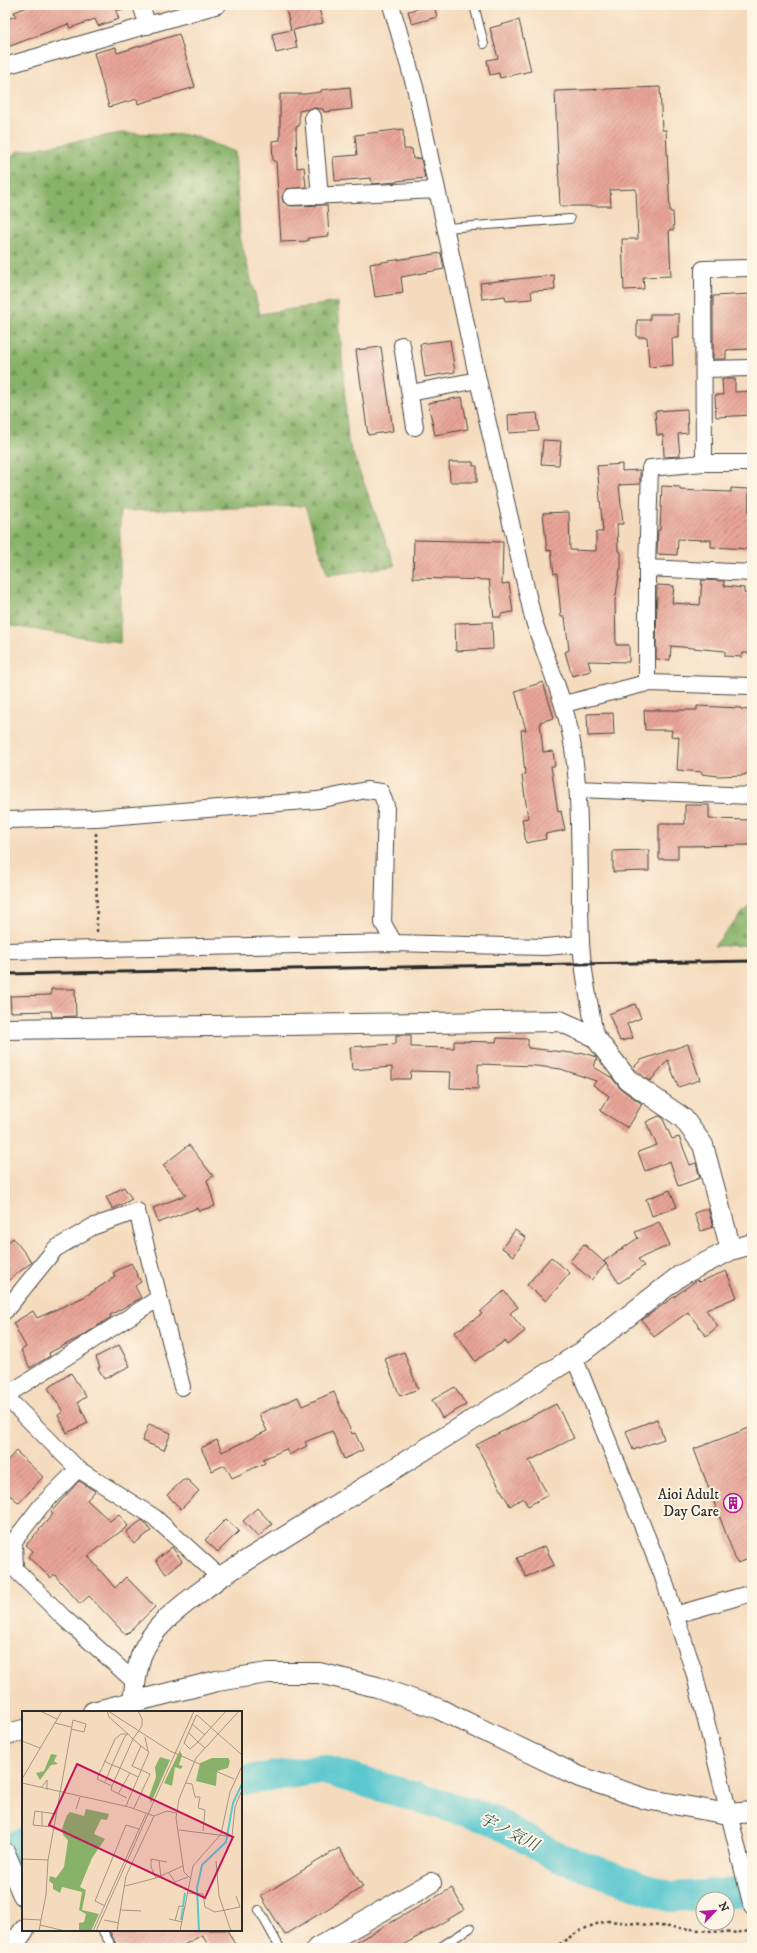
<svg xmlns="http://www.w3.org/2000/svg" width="757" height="1953" viewBox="0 0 757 1953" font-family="'IM FELL DW Pica','Noto Serif JP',serif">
  <defs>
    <pattern id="forest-firs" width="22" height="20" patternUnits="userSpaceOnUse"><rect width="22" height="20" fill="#88b269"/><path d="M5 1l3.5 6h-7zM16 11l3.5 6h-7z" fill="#6f9157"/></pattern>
    <pattern id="building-hatch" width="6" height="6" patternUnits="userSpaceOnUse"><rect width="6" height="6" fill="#e8a496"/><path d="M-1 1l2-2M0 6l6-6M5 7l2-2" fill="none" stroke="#bc867b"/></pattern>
  </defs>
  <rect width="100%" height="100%" fill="#fcf5e5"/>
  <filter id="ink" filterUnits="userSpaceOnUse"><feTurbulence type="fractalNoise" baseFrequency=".025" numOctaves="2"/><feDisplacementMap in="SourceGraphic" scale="8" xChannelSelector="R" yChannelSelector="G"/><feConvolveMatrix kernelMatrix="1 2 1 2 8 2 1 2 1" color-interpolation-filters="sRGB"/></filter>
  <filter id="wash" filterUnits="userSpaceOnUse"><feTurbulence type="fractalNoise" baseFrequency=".012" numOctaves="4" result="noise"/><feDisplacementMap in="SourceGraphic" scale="16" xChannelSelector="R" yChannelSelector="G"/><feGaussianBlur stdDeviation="0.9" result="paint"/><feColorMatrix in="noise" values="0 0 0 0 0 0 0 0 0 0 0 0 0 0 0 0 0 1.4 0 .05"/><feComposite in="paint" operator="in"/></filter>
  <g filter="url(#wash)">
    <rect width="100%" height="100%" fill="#f5dbbe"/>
    <path fill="url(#forest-firs)" stroke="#5a6e4a" d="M122,133l69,2 44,17 5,85 20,77 78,-12 10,139 47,125 -67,9 -23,-69 -185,5v132l-115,-18v-463l11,-10z
      M752,902v43l-38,1z"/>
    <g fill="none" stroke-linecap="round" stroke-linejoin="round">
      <path stroke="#5bc8cf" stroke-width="30" d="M241,1781l80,-12 169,50 68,38 112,40 82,-5
        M5,1851l18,-9"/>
    </g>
    <g id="blocks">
      <path fill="url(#building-hatch)" d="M33,5h96v2l-13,4 3,8 -21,7 -3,-7 -25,9 -2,-4 -63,24v-28l11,-4 -2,-4z
        M285,5h33l5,18 -30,7 4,18 -21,5 -4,-19 19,-4z
        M434,5l3,12 -25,7 -4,-13z
        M519,20l12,51 -31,7 -1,-5 -9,2 -3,-15 11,-2 -8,-30z
        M179,34l16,53 -57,17 -1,-5 -28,8 -15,-54 22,-6 1,6z
        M350,87l2,22 -28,3 -1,-3 -10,-1 -14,3v15l-3,1 1,41 7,-1 2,20 -20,2 -4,8 1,5 8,4 36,-1 2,31 -21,2v3l-27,1 -5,-81h-3l-1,-20 8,-1v-46h25l16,-2v-2z
        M660,87l2,43h4l4,82h3l1,18h-5l2,46 -28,1 1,12 -20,1 -2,-51h16l-2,-50 -26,1 1,16h-51l-5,-115z
        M403,129l1,20h8l1,10 8,-1 4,20 -28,3v1l-25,2 -1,-6 -36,3 -2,-24 24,-2 -2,-20z
        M441,253l3,16 -43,8 2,16 -28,4 -5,-33z
        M554,275l1,15 -24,1 1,8 -26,2 -1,-5 -23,3 -2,-16z
        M752,294v55l-26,1v9h-13v-63z
        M650,314h29v24h-7l1,27 -24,2 -2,-30h-10v-17h13z
        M450,340l5,32 -30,5 -5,-33z
        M381,347l12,84 -25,4 -12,-85z
        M722,379h13v13l17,-1v24l-36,2 -1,-22h8z
        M462,397l6,32 -33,6 -7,-32z
        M687,409l1,24 -10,1 2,22 -16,1 -1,-22h-6l-2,-24z
        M537,413l2,18 -30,2 -1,-18z
        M543,440l18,1 -2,24 -18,-1z
        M449,462h24v4h4v16h-27z
        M622,464v7l18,-1v14l-21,1 4,39h-6l1,27 3,1v17h-1l-5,32 1,44h13v17l-41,-1 3,10 -19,5 -7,-24 4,-2 -4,-33h-4l-4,-44 -3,1 -3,-24 -4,1 -4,-38 26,-1 1,38 26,1v-19h7l-6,-66z
        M662,486l18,1v3l23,1 28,1v-4l18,1 -1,60 -37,-2v-7l-33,-1 -1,16 -20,-1 1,-24h2z
        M414,540l89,2 -1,42 7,-1 4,29 -12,2v3h-7l-5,-37 -76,-2z
        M702,580l22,1v5l20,2v5l8,1v59h-9l-1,4 -17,-1v-5l-54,-5 -1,14 -14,-1 1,-74 17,1 -2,17 28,2z
        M492,622l1,27 -37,2 -1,-28z
        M543,682l11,36 -14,4 3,30 10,-1 2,15h-4l7,46 3,-1 4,19 -20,4 1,5 -20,4 -4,-24 6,-1 -6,-42 3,-1 -4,-45h5l-11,-39z
        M697,706l44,2v1l11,1v63l-7,1v1l-27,1 -16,-2v-2l-25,-2 2,-33 -8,-1 1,-6h-27l-1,-20h53z
        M613,713l1,22 -26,1 -1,-22z
        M685,805h24v14l43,1v25l-74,1v13h-19v-35h26z
        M649,850v21l-36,1v-21z
        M51,989h24l1,27 -24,1 -1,-6 -40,1 -1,-16 41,-1z
        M635,1004l6,14 -14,6 6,14 -13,3 -11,-27z
        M396,1035h15v12l43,1v-7l42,1 1,-4 31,1v9l52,6 1,-2 15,5 1,1 -3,9 18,11 9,11 21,15 -14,24 -28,-17 9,-15 -16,-11 3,-4 -35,-12 -25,-3 -58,-2v25l-28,-1 1,-16 -40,-1 -1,8h-18v-12l-40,3 -2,-23 46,-3z
        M688,1044l12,36 -22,7 -10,-27 -18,21 -17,-13 8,-8z
        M659,1116l3,1 10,22 7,-2 11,28 6,-2 4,15 -22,8 -8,-25 -25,10 -7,-19 19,-7 -11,-23z
        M189,1145l24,31 -6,4 8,26 -17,5 -1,-3 -39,15 -5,-15 33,-13 -23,-30z
        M124,1187l8,12 -19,10 -7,-12z
        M670,1190l7,17 -25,9 -6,-17z
        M708,1208l5,19 -12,4 -7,-18z
        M659,1222l11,23 -32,14 6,7 -25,17 -15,-22 34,-23 -3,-6z
        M515,1230l11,8 -12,18 -12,-8z
        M13,1238l19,24 -27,21v-38z
        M584,1244l22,20 -15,16 -21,-19z
        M551,1257l19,16 -24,28 -19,-16z
        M131,1263l10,19 -6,4 6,12 -31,17 1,2 -27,18 -35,18 1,3 -20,12 -9,-18 5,-3 -13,-24 20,-12 4,7 47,-21 31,-20 -2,-4z
        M726,1271l11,26 -31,13 12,16 -12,10 -18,-24 -34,25 -12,-17 55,-40 2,2z
        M504,1291l14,16 -8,6 15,18 -17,14 -3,-4 -30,20 -20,-29 27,-18 -2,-2z
        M119,1345l11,21 -26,13 -6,-11 2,-1 -4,-10z
        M404,1352l14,37 -18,7 -15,-37z
        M71,1373l15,24 -8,5 10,21 -21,10 -9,-18 5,-3 -15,-24z
        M455,1387l11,18 -24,13 -10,-18z
        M334,1392l18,42 3,-1 8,17 -19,9 -12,-28 -27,11 2,4 -18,9 -3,-6 -23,10 2,4 -33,15 -7,-13 -13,6 -11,-23 16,-8 5,12 45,-21 -8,-17 39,-17 4,9z
        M556,1404l18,34 -45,23 19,34 -20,11 -5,-8 -13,8 -34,-61z
        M657,1419l7,20 -31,11 -7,-19z
        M149,1424l22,9 -7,17 -22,-9z
        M752,1427v131l-15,5 -43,-114z
        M16,1451l27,26 -24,26 -14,-12v-28z
        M183,1480h5l11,11 -18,18 -14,-14z
        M79,1481l16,10 -8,9 23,21 9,-7 9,12 -40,30 27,32 11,-11 29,30 -29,28 -37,-39 -9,8 -26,-30 -3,4 -23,-21 5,-6 -7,-6 27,-31 -2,-2z
        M257,1508l15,16 -14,13 -15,-16z
        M226,1519l13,12 -21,21 -13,-12z
        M142,1520l9,11 -17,13 -8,-12z
        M545,1546l9,19 -28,12 -9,-19z
        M172,1547l10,14 -16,13 -10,-14z
        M339,1848l24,39 -78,48 -24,-39z
        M452,1888l12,22 -43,25 -24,13h-51z
        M109,1930h118l10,18h-27l-8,-13 -24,13h-60z"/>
    </g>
  </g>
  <g filter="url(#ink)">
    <use href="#blocks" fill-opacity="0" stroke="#494541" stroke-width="1"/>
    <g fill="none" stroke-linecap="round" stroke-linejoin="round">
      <g stroke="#494541" stroke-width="10">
        <path id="service" d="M474,5l10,39
          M446,228l124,-9
          M259,1910l21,38
          M102,1930l11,18
          M439,1948l31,-20"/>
      </g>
      <g stroke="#494541" stroke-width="18">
        <path id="minor" d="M141,5l7,21
          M391,5l24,82 63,293 55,238c12,39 30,77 38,118 12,67 7,137 10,205 1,30 10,66 14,96
          M5,66l213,-61
          M313,117l7,79
          M291,197l146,-7
          M752,268l-49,1 1,194h48
          M402,345l13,82
          M704,369l48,-1
          M410,393l68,-13
          M647,568l105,5
          M647,683v-115l3,-100 54,-5
          M564,704l83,-21 105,3
          M577,789l175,7
          M5,820l91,-2 222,-18 48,-10 15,2 5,14 -3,117 11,20
          M5,951l389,-8 151,4 36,-3
          M5,1311l50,-62 37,-22 45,-16 45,176
          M574,1357l88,217 32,98 58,235
          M5,1396l73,73 76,48 66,60
          M5,1396l154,-98
          M78,1469l-37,37 -27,35 1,28 48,48 72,65
          M675,1615l77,-22"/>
      </g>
      <g stroke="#494541" stroke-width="22">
        <path id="tertiary" d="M5,1029l555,-8 35,16 33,43 55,38 20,27 28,105
          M133,1701c2,-14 3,-31 8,-45 13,-35 51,-57 79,-79l362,-225 99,-77 50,-25 21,-6
          M93,1712l124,-31 51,-8h51l58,14 62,22 141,68 66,22 82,15 24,-2
          M5,1735l18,-5
          M5,1853l18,42
          M5,1946l14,-9 5,-7
          M317,1948l114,-65"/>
      </g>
      <path stroke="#494541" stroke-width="2.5" stroke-dasharray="3 3" stroke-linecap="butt" d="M96,833l1,101
        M554,1948c18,-13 33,-23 55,-27l122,12 21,-2"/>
      <use href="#service" stroke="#fff" stroke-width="8"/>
      <use href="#minor" stroke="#fff" stroke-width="16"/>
      <use href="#tertiary" stroke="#fff" stroke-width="20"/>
      <path stroke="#2b2b2b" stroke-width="3" d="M5,974l747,-13"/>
    </g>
  </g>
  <defs>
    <g id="building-ring" transform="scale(1)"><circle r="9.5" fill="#fcf5e5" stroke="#b5179e" stroke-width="1.5"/><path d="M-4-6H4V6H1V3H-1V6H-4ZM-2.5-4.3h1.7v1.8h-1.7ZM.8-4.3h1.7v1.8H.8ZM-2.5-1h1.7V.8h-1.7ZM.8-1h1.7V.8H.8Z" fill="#b5179e"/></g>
  </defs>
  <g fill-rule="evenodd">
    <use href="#building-ring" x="733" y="1503"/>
  </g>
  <g text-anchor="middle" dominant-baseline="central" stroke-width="4" stroke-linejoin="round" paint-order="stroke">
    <g font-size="15" fill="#2b2b2b" stroke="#fcf5e5" text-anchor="end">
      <text x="719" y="1494">Aioi Adult<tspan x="719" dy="17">Day Care</tspan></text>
    </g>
    <g font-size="16" font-style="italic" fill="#395a5c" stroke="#fcf5e5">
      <text transform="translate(509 1832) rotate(27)">宇ノ気川</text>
    </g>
  </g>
  <g transform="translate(22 1711)">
    <rect width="220" height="220" fill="#f5dbbe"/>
    <path d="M161,33l-3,7 2,4 -3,10 4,1 -2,3 -6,-2 -3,19 -8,-3zM29,43l6,1 -3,6 4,3 -7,1 -11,15 -4,-7 8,-2zM138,46l10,3 -19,43 -2,-6 7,-20 -1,-10zM190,47h16l2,3 -2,7 -11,3 -1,15 -20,-5 4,-18zM64,98l23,5 -2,6 -6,-1 -7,15 11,5 -13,19 -12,29 6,3 -4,20 17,4 -8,17h-12v-8l5,-1 2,-8 -7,-4 3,-18 -20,-5 -2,6 -7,-4v-5l-4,-3 1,-5 6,2 8,-11 4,-27 -5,-5 -1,-6 5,-14 3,-3 14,4z" fill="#88b269"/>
    <path fill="none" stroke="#5bc8cf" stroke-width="2" d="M161,195l2,-13M159,209l2,-12M177,220l-2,-43 5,-23 24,-23 7,-39 9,-19"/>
    <path fill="none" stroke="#a49583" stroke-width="1" d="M18,0l17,8M85,0l2,6 19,17M86,0l62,40 64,28M33,12l16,4M170,13l13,11M167,22l9,9 -8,7 -6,-6 12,-27 1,-1 45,40M106,23h-7l-6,5 -18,40 15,7 8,-18 18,9M123,26l3,14M0,30l18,7M183,37l-7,-6 28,-31M82,50l8,4 -7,17M0,68l40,-68M0,72l107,24 25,9 13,-5 9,2M164,72l6,1 3,13h5l-2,11 7,2 -2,21M90,75l-1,4 16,8M19,77l6,-8v10M96,83l12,-21M104,95l23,-54 -8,-6 -8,-7 -5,-5 -3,2 -13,29 8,3 13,-29 9,-13v-7l-4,-8M112,97l16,-34 -18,-8 9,-20M54,98l4,-12M20,101l14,2M20,115v-14l-7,-1 -2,14 9,1 12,1 -6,33M32,116l19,-107 13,4 -2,8 -13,-3M157,119l56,7M210,125l3,-29 7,-17M0,148l26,1 -2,35 -5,25M137,150l2,16M194,150l3,35 12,35M147,162l6,9 13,-5M134,167l-5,-11v-8l16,3M168,167l-6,-6 -8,-54 3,-19 17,-41 43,-47M103,175l31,-8 27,-12M165,182l16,1 2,13 10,5 25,-5 -4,-11M83,195l-10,-5 31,-76 13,4M99,199l20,1M0,208l19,1 -2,11M147,208l13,3M82,209l15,3M153,210l4,-15 6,1M18,214l25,6M71,220l53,-117M74,220l98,-220M95,220l9,-55 28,-60M158,220l13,-65 28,-32 9,-42 12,-26"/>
    <path fill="#c2185b" fill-opacity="0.15" stroke="#c2185b" stroke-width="2" d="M55,53l156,73 -28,61 -156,-73z"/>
    <rect width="220" height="220" fill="none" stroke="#2b2b2b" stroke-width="2"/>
  </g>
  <rect width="757" height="1953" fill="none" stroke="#fcf5e5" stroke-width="20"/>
  <g transform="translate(715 1911) rotate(65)"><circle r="19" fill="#fcf5e5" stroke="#a8a49b"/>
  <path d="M0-3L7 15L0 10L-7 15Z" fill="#b5179e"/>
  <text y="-6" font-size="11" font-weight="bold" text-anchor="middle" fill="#2b2b2b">N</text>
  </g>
</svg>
